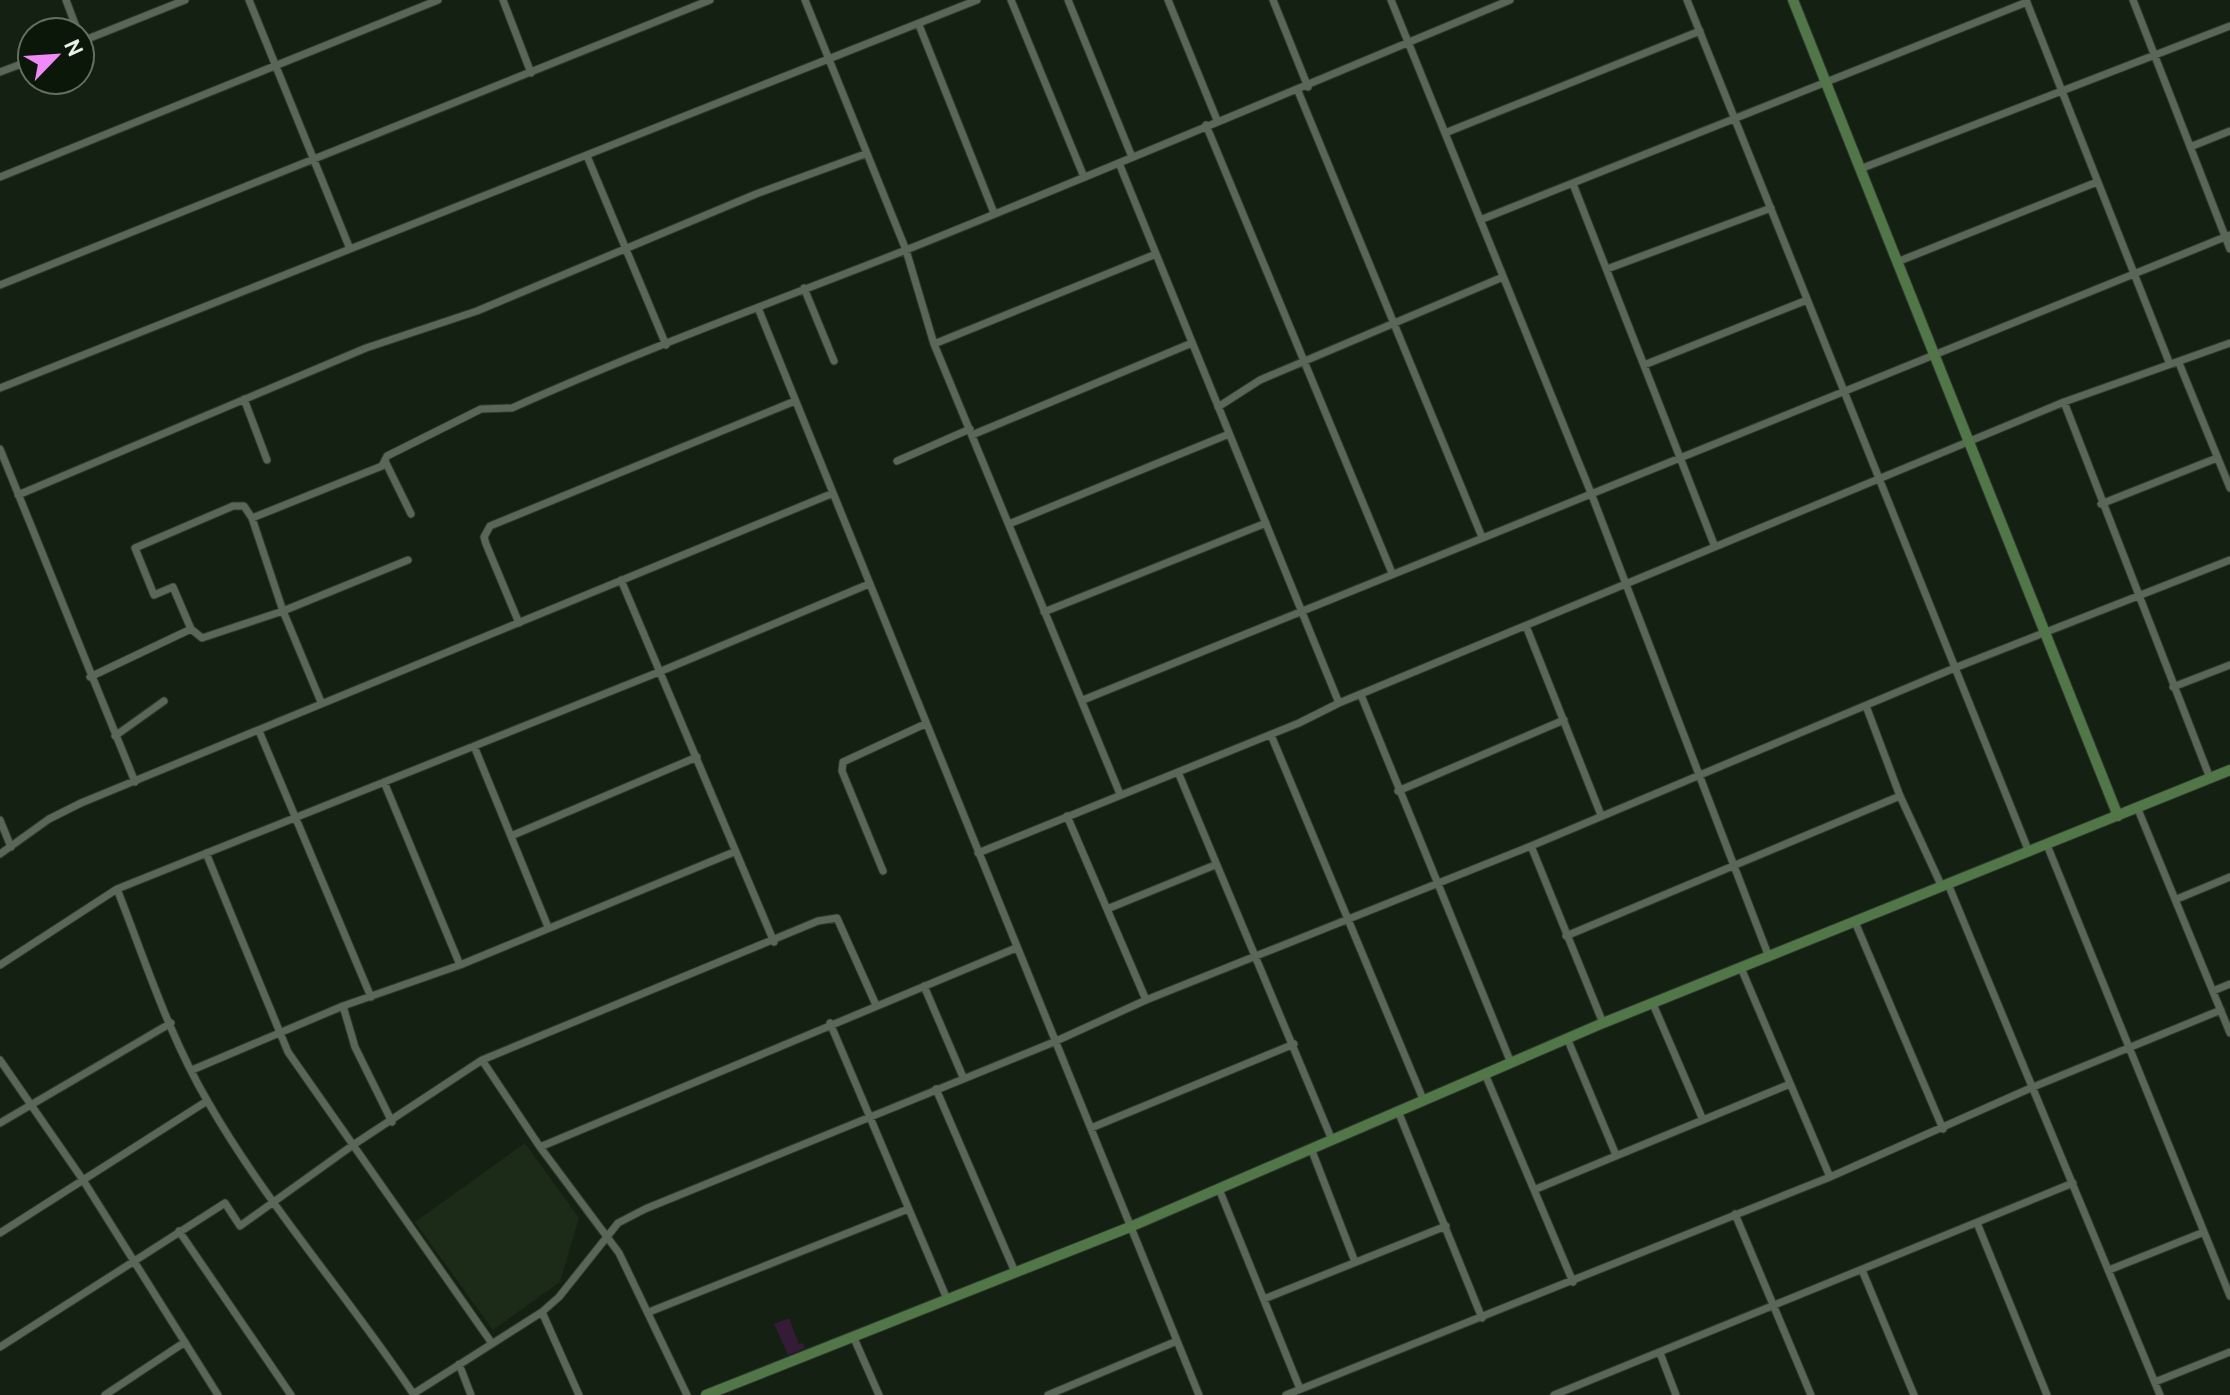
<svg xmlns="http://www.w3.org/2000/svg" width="2230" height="1395" viewBox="0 0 2230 1395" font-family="Cabin,sans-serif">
  <rect width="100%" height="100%" fill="#142012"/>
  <path fill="#1b2b18" d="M525,1143l54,75 -19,64 -67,48 -78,-108z"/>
  <path fill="#341b36" d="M789,1318l10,26 4,-1 2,5 -17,7 -14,-31z"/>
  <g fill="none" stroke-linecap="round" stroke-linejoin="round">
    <g stroke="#30382f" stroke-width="9">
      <path id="street" d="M66,0l12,32
        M249,0l101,249
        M503,0l28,73
        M805,0l101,250 28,94 186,450
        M1011,0l73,177
        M1068,0l64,157
        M1168,0l49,120
        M1273,0l35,87
        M1391,0l200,493 178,464
        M1687,0l342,852
        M2026,0l143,362
        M2133,0l97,249
        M919,25l75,188
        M80,42l105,-42
        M0,72l32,-12
        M1298,91l184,446
        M1206,125l186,448
        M1445,133l255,-102
        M2190,147l40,-16
        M587,156l79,189
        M1119,163l220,540
        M1860,169l370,-143
        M0,177l438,-177
        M1573,184l142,363
        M1480,220l547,-218
        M1897,262l200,-80
        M1607,269l164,-61
        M0,285l710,-285
        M804,288l30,73
        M758,308l441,1087
        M934,344l222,-90
        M2179,363l51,125
        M1644,365l163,-65
        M0,388l977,-388
        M244,399l23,61
        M2064,402l146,376
        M1218,407l42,-27 243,-103
        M972,435l220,-92
        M0,449l135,333
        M385,461l26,53
        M897,461l73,-32
        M18,495l348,-147 111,-37 279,-117 109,-40
        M2101,504l116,-46
        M252,518l130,-52 5,-10 94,-47 31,-1c129,-58 262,-106 394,-158 202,-81 402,-166 604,-250
        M1009,524l220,-90
        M621,580l153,362
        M1044,612l222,-89
        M519,623l-33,-79 -2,-7 6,-11 305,-125
        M1526,626l75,189
        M191,629l-18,-42 -19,8 -19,-47 98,-42h11l8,12 31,93 38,91
        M90,677l101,-48 11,9 81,-27 125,-51
        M2173,687l57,-22
        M1361,695l150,368
        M1083,700l1147,-465
        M1866,706l34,90 42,91
        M259,731l112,266
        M1271,735l152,364
        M115,736l49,-35
        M474,746l74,181
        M1178,772l154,368
        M384,782l76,183
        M1398,791l166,-71
        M2137,807l93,226
        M1067,816l79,184
        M0,820l11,27
        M511,836l186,-79
        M2047,845l183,451
        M1531,846l72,177
        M206,853l82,199 203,290
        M978,853l321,-130 40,-20 725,-301 166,-59
        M0,854l49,-35 32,-16 750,-309
        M883,871l-41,-100 1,-9 82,-38
        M1948,884l212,511
        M117,889c28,71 52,147 91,213 59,103 140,194 206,293
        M2177,899l53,-22
        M1107,909l108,-44
        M1855,922l88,207
        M1566,936l334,-140
        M0,965l117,-76 542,-217 210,-88
        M1741,968l89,209
        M924,986l39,91
        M2213,991l17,-7
        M1653,1004l50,116
        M830,1023l117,276
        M1567,1038l49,117
        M0,1060l83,120 135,215
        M482,1060l58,87 79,106 68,142
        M192,1070l151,-64
        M1485,1074l88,208
        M936,1089l79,183
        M1398,1111l84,207
        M392,1122l-37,-75 -12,-41 117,-41 274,-113
        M0,1123l171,-100
        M1091,1128l203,-84
        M540,1147l476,-199
        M1312,1151l43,111
        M1219,1189l81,200
        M1536,1189l254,-105
        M1735,1214l76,181
        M1977,1223l70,172
        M179,1231l112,164
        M0,1233l207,-132
        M1862,1270l52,125
        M2109,1270l95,-38
        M1264,1299l182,-73
        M542,1312l37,83
        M649,1312l259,-103
        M853,1336l26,59
        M0,1347l225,-144 15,23 113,-81 129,-85 336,-139 19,-3 39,87
        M1660,1353l16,42
        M459,1364l12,31
        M2155,1382l75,-30
        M413,1394l129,-82 17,-15 59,-74 27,-14 409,-167 92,-42 385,-154 426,-179 273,-107
        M105,1395l80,-53
        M1048,1395l129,-54
        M1286,1395l544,-218 203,-90 188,-77
        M1554,1395l519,-212"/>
    </g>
    <g stroke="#30382f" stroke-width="12">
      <path id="secondary" d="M1793,0l325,816
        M706,1395l424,-168 473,-204 627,-253"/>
    </g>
    <use href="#street" stroke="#586756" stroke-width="7"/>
    <use href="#secondary" stroke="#517749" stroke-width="10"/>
  </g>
  <g transform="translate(56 56) rotate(65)"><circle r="38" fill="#0b1709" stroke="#646f62" stroke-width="2"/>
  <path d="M0-6L14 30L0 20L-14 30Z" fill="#ee8bf8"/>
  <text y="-12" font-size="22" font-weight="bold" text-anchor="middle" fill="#eaf2e8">N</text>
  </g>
</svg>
